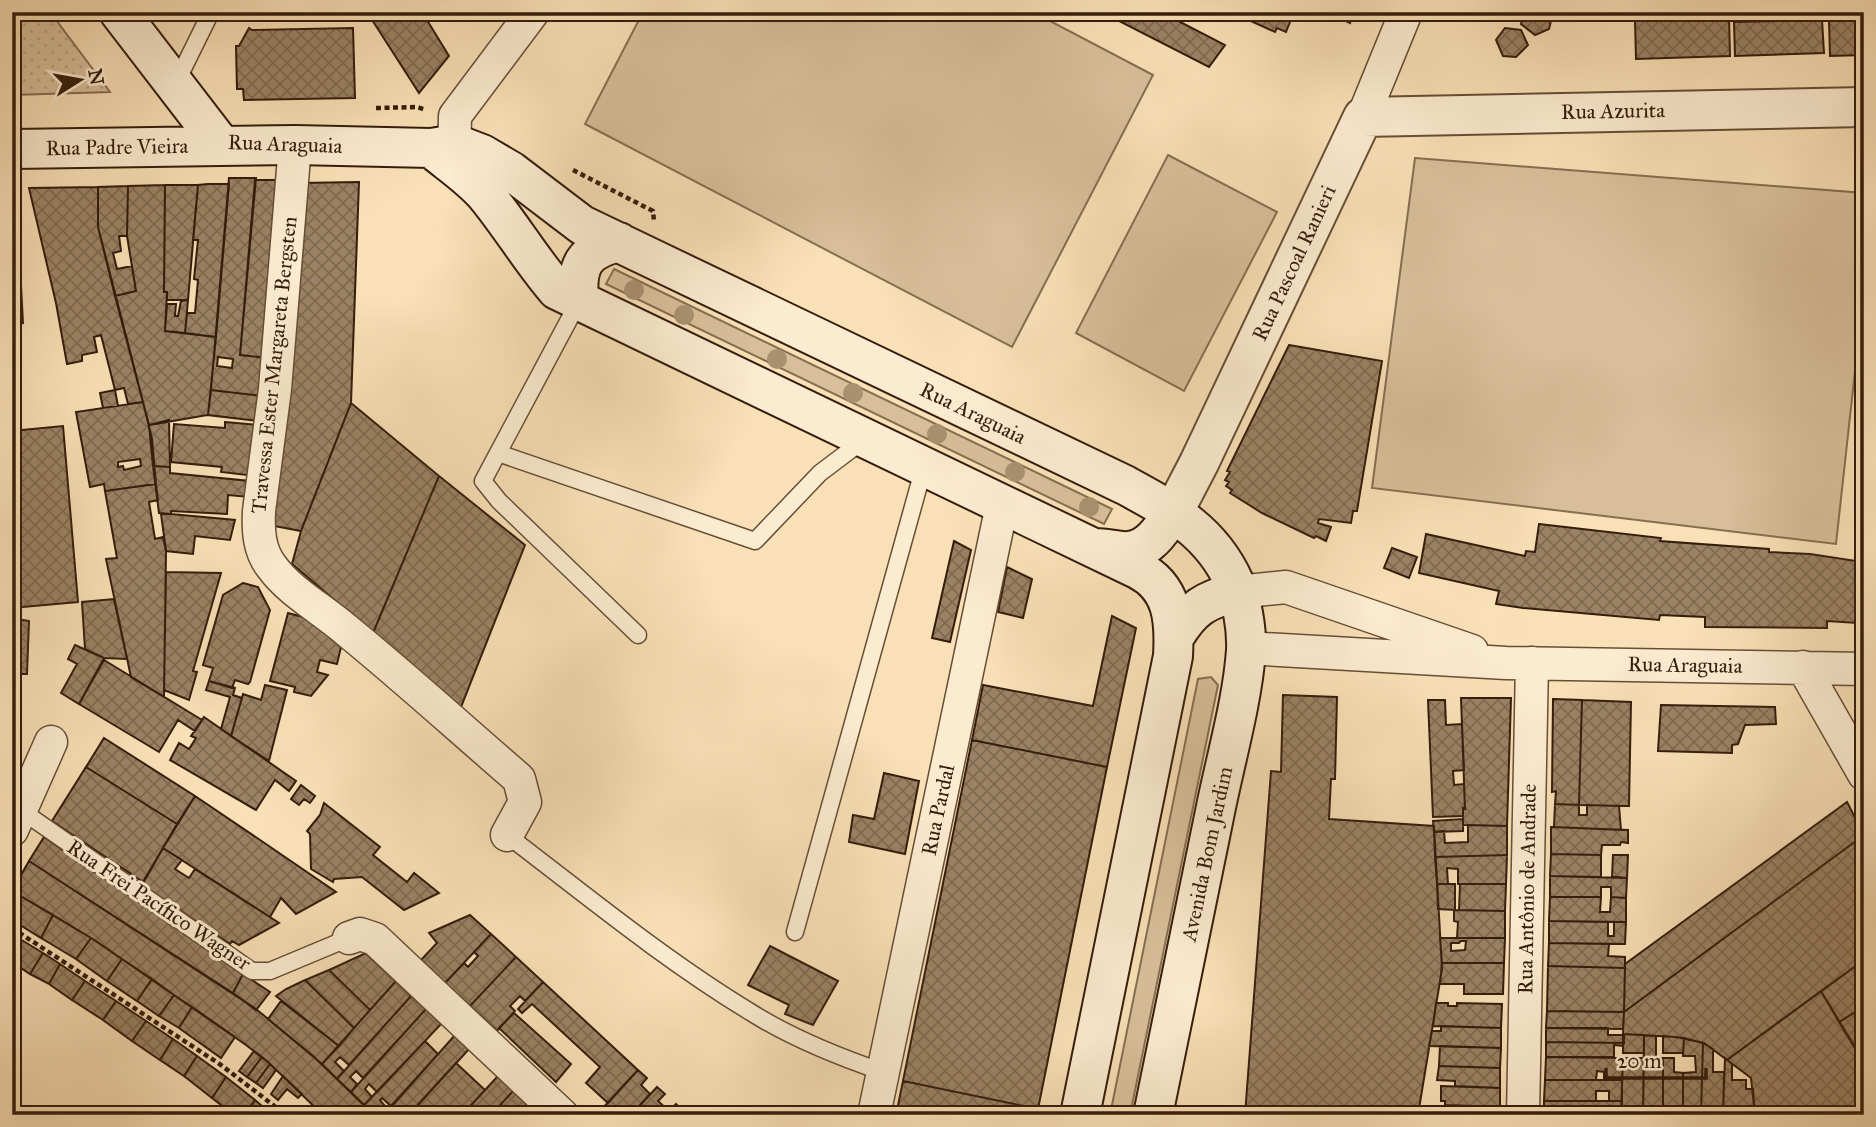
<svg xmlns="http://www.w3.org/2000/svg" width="1876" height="1127" viewBox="0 0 1876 1127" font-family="'IM FELL Great Primer',serif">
  <defs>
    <pattern id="park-dots" width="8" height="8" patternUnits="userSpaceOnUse" patternTransform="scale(1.75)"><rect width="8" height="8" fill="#d8bf99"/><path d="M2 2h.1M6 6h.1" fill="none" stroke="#baa483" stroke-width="1.8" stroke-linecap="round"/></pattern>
    <pattern id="building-cross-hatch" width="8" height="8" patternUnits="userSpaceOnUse" patternTransform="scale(1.75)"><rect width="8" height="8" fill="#9b8264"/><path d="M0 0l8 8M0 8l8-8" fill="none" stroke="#7f6a51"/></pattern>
  </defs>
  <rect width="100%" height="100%" fill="#f9e0b6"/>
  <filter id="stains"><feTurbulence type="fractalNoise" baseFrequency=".00286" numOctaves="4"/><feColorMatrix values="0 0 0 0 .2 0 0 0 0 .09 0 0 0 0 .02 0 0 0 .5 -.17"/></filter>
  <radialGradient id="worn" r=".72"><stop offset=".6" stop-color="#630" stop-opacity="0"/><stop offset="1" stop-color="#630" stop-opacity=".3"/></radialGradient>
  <path fill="#d8bf99" stroke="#866e52" stroke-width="2" d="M643,12h390l120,63 -141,272 -427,-223z
    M1168,155l109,57 -93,179 -108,-58z
    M1415,158l449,35v96l-28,255 -464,-56z
    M614,269l498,240 -8,15 -498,-240z
    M1211,677l7,8 -88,430h-20l88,-436z"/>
  <path fill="url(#park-dots)" stroke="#866e52" stroke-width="2" d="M12,12h38l60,80 -98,3z"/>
  <path fill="url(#building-cross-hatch)" stroke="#351d0c" stroke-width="2" fill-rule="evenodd" d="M367,12h55l27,44 -30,37z
    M1108,12h53l64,33 -16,22 -92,-47z
    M1231,12h63l-8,20 -9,-4 -2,4z
    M1328,12h34l-3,8 -7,-2 -2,5z
    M1524,12h25l3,5 -3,12 -14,6 -14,-11z
    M1729,18l1,38 -94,3 -1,-38z
    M1864,19v36l-34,1 -1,-36z
    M1822,20l2,33 -89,3 -1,-34z
    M249,28l3,2 101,-2 2,70 -111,2 -1,-11h-6l-1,-43h3z
    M1505,28l16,2 7,15 -12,12 -13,-1 -7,-16z
    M229,178h27l-16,177 26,3 -4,38 -51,-6zM218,357l15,2 -1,9 -15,-2z
    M255,180h28l-17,178 -26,-3z
    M359,182l-8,221 -50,128 -32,-6 30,-342z
    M208,184h21l-13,153 -31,-4 2,-20h8l3,-33 -4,-1 4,-39h-5l5,-55z
    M12,185h4v5l7,133 -11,1z
    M165,185h33l-10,115h-21v-8h-3z
    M165,185l-1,107h3l-2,39 51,6 -8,78 -59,10 -34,-129 21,-5 -9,-55 1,-50z
    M128,186l-1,50h-8l2,15 -8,2 4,16 15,-3 4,25 -21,5 -17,-69v-40z
    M98,187v40l45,175 -15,2 -4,-16 -9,2 -14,-55 -7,2 3,15 -15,3v6l-15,3 -11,-61 -27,-115z
    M188,300l-3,33 -20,-2 2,-27h9l-1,12h3l3,-15z
    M1289,345l93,16 -25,150h-4l-2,12 -32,-4 -1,4 13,4 -5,14 -10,-5 -2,2 -52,-25 -32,-20 2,-3 -6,-4 3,-4 -4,-2 5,-8 -3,-1z
    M115,390l3,16 -15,2 -3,-15z
    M211,390l51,6 -3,25 -51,-6z
    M143,402l9,37 4,45 -51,7 -1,-7 -14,3 -14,-75zM140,459l1,7 -17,4 -1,-4 -5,1v-5z
    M351,403l88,73 -66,157 -81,-69 9,-33z
    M169,420l1,47 -17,-1 -4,-41z
    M225,422l34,3 -4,51 -34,-4 1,-5 -51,-5 3,-38 51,4z
    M63,426l15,176 -66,6v-177z
    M153,466l17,1v6l80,8 -1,16 -21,-2 -1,19 -56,-3v3l-12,-1z
    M439,476l86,69 -64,162 -88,-74z
    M156,484l2,16 -9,2 6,37 8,-2 3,14 -2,146 -33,-20 -25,-118 11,-1 -12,-67z
    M161,514h10l64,6 -5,20 -35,-4 -2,18 -27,-3z
    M1539,524l122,14 -1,3 109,8v3l41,2 53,8 -6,61 -30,-2v7l-122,-1v-10l-45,-2 -1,5 -136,-12 -27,-4 3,-13 -80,-18 7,-39 99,22 1,-5 9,1z
    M954,541l17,9 -21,92 -18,-4z
    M1392,548l25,9 -8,21 -25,-10z
    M1864,558v50h-5z
    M1007,567l25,12 -9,39 -25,-6z
    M166,572l55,1 -28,98 4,1 -8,28 -25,-10z
    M243,583l15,4 12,23 -20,72 -2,2 -13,-4 -3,8 -23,-7 4,-13 -10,-3 20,-70z
    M114,599l13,60 -23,-1 -19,-9 -3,-47z
    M288,613l22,6 32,24 -5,21 -17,-4 -3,12 11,3 -17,21 -17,-4 1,-5 -25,-6z
    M1112,616l24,12 -29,139 -135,-27 11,-55 110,21z
    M12,618l17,3 -2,53h-15z
    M75,645l29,13 -25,46 -18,-11 16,-29 -9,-5z
    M104,660l98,60 -7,11 -17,-11 -19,32 -80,-48z
    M209,681l26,7 -2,7 9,3 -11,38 -10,-7 9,-32 -24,-7z
    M265,685l22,5 -18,71 -38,-25 12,-42 18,6z
    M1283,695l54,2 -2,82h-4l-2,40 105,7 8,143 -24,146h-173l26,-344 10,1z
    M1461,698h50l-4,128 -44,-1v-17l2,1z
    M1553,699l29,1 -3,105 -24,-1 1,-13 -4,1z
    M1428,700h17l1,25 16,-1 2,46 -11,1 1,14 10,-1 1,25 -2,-1v8l-30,1z
    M1582,700l49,2 -2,104 -50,-1z
    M1661,705l114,2 1,17 -31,1 -7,19 -6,1v8l-74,-2z
    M204,717l92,64 -7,10 -14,-11 -19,30 -86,-50 9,-17 10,6 7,-11 -5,-2z
    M104,738l91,58 -18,28 -91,-57z
    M972,740l135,27 -69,342 -135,-28z
    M86,767l91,57 -34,58 -91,-61z
    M884,773l35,8 -14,73 -56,-12 4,-27 21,4z
    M301,785l14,11 -5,7 -6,-4 -5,6 -8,-6z
    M195,796l68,46 73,50 -40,22 -15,-16 -11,19 -107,-69z
    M1847,802l17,33 -240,177 1,-48z
    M324,803l56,44 -7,8 34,27 7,-9 25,20 -35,17 -42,-33 -28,2 -1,3 -22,-13 -1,-35 -3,-3 13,-16z
    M1555,804l24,1v10h8v-10l32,1 2,24 -67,-3z
    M1463,819v12l-29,1 -1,-11z
    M1468,825l39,1v29l-72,2 -1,-25 10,-1 1,12 23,-1z
    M1551,827l77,3v13l-7,-1 -1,3h-18l-1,10 -50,-1z
    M1864,835v125l-137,100 -23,-17 -28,-6 -53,-3 1,-22z
    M44,837l199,137 -10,19 -204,-132z
    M163,848l19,12 -7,9 14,9 6,-9 84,54 -40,22 -7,-4 -2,3 -88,-59z
    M1551,854l50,1v22l-51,-1z
    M1507,855l-1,29h-48v-15l-11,-1 1,16h-11l-2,-27z
    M1613,855h15l-1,23 -15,-1z
    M29,861l227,148 57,47 61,59h-51l-55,-53 -22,-17 -150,-104 -84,-50z
    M1550,876l77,2 -1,20 -15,-1v-10h-10v10h-51z
    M1437,884h18v26l-17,-1z
    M1460,884h46l-1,27 -46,-1z
    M12,891l41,24 -12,23 -29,-18z
    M1550,897h51l-1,15h10l1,-15 15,1v24l-77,-1z
    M1454,910l51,1v27h-48l1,-16 -4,-1z
    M53,915l38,23 -15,21 -35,-21z
    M470,915l21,19 -46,49 -24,-23 16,-17 -8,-10z
    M1549,921l59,1v14h6v-14h12l-1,22 -76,-1z
    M491,934l25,23 -46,49 -25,-23 19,-20 4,4 10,-11 -4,-4z
    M15,936l28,17 -13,21 -18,-12v-22z
    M91,938l31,21 -15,22 -31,-22z
    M1440,938h65l-1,25h-62zM1461,941h5l-1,9 -14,1v-8h8z
    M1549,943l60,1 -1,12 17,1v11l-77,-2z
    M770,946l68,35 -25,44 -28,-11 4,-9 -41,-20z
    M43,953l17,11 -11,20 -19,-10z
    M366,953l30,28 -26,29 -41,-40z
    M516,957l27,25 -18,19 -5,-5 -10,10 5,5 -18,20 -27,-25z
    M122,959l30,20 -15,22 -30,-20z
    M1864,960v47l-25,15 -18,-31z
    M1442,963h62l-1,31h-39v-10h-24z
    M60,964l25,17 -13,19 -23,-16z
    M1548,966l77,2 -1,44 -77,-1z
    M329,970l41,40 -16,18 -49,-48z
    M243,974l27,18 -14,18 -23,-17z
    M152,979l22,16 -15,21 -22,-15z
    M305,980l49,48 -15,18 -63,-50 10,-7z
    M85,981l31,20 -13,19 -31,-20z
    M396,981l15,15 -62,69 -9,-8 -5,5 9,9 -7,8 -15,-15z
    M543,982l95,88 -30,33 -22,-20 14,-16 -68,-63 -10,9 -4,-4z
    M1821,991l43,71v53h-109l-4,-37 -24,-18z
    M174,995l18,12 -13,21 -20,-12z
    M411,996l15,13 -63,69 -7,-7 -6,6 7,7 -6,8 -14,-13z
    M116,1001l30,20 -14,20 -29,-21z
    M281,1001l58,45 -17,18 -54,-45z
    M1436,1003h12v3h9v-3l45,1 -1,24 -68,-2z
    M192,1007l43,30 -14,21 -42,-30z
    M426,1009l15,15 -64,68 -8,-8 -4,5 7,8 -8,8 -13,-13z
    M1860,1009l4,7v36l-5,3 -20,-33z
    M1547,1011l77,1 -1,17 -77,-1z
    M514,1013l57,51 -15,18 -57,-54z
    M146,1021l27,18 -13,21 -28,-19z
    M1441,1026l60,2v20l-72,-2 3,-15h9z
    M1546,1028h62v7h16v8l-78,-1z
    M1623,1034l21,1v18h-21z
    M455,1035l14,14 -60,66h-25z
    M1644,1035l12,1v22h7v57h-20z
    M1663,1036l21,2 -1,15h-20z
    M1684,1038l19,5 -2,72h-18v-42l13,-1 -1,-16h-12z
    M173,1039l24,17 -13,20 -24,-16z
    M425,1041l13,13 -47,52 -9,-8 -2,2 4,5 -10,10 -10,-10z
    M1546,1042l78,1 -1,3 -9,-1v12h-68z
    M1703,1043l10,6v23h11l-1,43h-22z
    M1440,1046l61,2 -1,20 -61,-2z
    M254,1051l8,6 -15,20 -8,-6z
    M197,1056l29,21 -14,21 -28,-22z
    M262,1057l8,7 -14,19 -9,-6z
    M1546,1057l77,1 -1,22h-18v-8l-7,-1 -1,9h-51z
    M1623,1058h21l-1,57h-22z
    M1663,1058h11v14l9,1v42h-20z
    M1725,1058l7,6v16h14v9h7l2,26h-32z
    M456,1063l29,27 -23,25h-46l-4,-4z
    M270,1064l6,6 -13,18 -7,-5z
    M1439,1066l61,2v20l-45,-2v-5l-18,-1z
    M638,1070l9,8 -6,7 9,9 -19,21h-24l-6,-5z
    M283,1076l19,18 -4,4 -11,-9 -9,11 -7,-6z
    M498,1076l16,14 -23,25h-29z
    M226,1077l29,23 -11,15h-10l-22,-17z
    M1545,1080h77v21h-13v-10h-13v10h-52z
    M903,1081l135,28 -2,6h-140z
    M1441,1086l59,2v19l-55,-2v-4h-4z
    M657,1087l8,7 -7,7 11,10 -4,4h-34z
    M514,1090l14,13 -11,11 -26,1z
    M255,1100l14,12 4,3h-29z
    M1544,1101h78v10h-26v4h-52z
    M676,1104l8,8 -3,3h-16z
    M1445,1105l55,2v8h-55z"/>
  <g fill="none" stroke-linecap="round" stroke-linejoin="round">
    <g stroke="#664e36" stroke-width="19">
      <path id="service" d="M175,85l36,-73
        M579,301l-96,180 16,20 139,134
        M498,453l257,88 65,-68 45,-34
        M22,811l230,160h18l79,-33
        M507,835c80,61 159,126 245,178 40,25 87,44 131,59
        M795,932l129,-465"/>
    </g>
    <g stroke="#664e36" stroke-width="35">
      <path id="minor" d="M1363,117l43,-105
        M295,145l-20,244 -16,122c-1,20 0,40 13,56 18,25 50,42 73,62 59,48 116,100 174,150l6,23 -18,33
        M454,166l1,-50 78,-104
        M1237,592l49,-5 186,64
        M1246,648l260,15 358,6
        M1803,667l61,107
        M12,830l39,-88
        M349,938l11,-4 15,5 187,176
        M874,1115l128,-610
        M1523,1115l9,-452"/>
    </g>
    <g stroke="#664e36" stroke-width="42">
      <path id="tertiary" d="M1174,511l25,-48 164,-346 501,-10"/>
    </g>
    <g stroke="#351d0c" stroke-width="42">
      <path id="secondary" d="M119,12l103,134
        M431,148c18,15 38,28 54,46 25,30 46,66 72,96l580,279c36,18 38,51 36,87l-93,459
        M12,149l283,-4 136,3 25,-4 26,10 29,17 71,54 543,260c46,25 86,46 109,97 8,19 13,47 12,68 -3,48 -20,108 -30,157 -21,102 -42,205 -63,308
        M579,301c-3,-36 4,-50 40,-59
        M1096,548c11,0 23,4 33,3 22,-2 34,-24 45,-40
        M1175,636c17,-28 30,-36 62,-44"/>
    </g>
    <path stroke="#351d0c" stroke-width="4.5" stroke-dasharray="5 3.5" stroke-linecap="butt" d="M376,108l41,-1 9,3
      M573,170l80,41 1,10
      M12,928l209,137 65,50"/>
    <use href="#service" stroke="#fbebd0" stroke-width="16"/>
    <use href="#minor" stroke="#fbebd0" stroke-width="32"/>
    <use href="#tertiary" stroke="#fbebd0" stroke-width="38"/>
    <use href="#secondary" stroke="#fbebd0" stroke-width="38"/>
  </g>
  <g fill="#a89070">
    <circle cx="634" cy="290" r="10"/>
    <circle cx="684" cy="315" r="10"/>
    <circle cx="777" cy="359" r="10"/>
    <circle cx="853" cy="393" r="10"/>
    <circle cx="937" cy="434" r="10"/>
    <circle cx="1015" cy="472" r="10"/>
    <circle cx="1089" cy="507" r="10"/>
  </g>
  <g text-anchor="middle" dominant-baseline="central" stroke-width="6" stroke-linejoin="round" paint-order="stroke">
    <g font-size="21" fill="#351d0c" stroke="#fbebd0">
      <text transform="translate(1613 111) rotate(-1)">Rua Azurita</text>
      <text transform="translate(285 144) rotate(2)">Rua Araguaia</text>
      <text transform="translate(117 147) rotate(-1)">Rua Padre Vieira</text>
      <text transform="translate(1294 263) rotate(-65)">Rua Pascoal Ranieri</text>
      <text transform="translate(274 365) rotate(-84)">Travessa Ester Margareta Bergsten</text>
      <text transform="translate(973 413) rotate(26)">Rua Araguaia</text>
      <text transform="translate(1685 665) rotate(1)">Rua Araguaia</text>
      <text transform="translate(938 810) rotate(-78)">Rua Pardal</text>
      <text transform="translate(1207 854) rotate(-78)">Avenida Bom Jardim</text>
      <text transform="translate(1527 889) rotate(-89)">Rua Antônio de Andrade</text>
      <text transform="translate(159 905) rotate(34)">Rua Frei Pacífico Wagner</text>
    </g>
  </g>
  <rect width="1876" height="1127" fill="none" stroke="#f9e0b6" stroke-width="42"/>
  <rect x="14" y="14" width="1848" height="1099" fill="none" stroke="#351d0c" stroke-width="3.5"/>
  <rect x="21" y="21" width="1834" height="1085" fill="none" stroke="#351d0c" stroke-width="2"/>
  <g transform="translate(80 80) rotate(79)" stroke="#fbebd0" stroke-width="5" paint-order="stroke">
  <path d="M0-5L12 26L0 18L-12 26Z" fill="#351d0c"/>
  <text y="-10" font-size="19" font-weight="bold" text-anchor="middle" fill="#351d0c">N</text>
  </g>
  <path d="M1606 1068v10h100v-10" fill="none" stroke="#351d0c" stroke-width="3.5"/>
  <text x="1617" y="1068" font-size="21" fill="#351d0c" stroke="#fbebd0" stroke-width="5" paint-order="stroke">20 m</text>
  <rect width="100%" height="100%" filter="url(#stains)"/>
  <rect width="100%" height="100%" fill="url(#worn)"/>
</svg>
